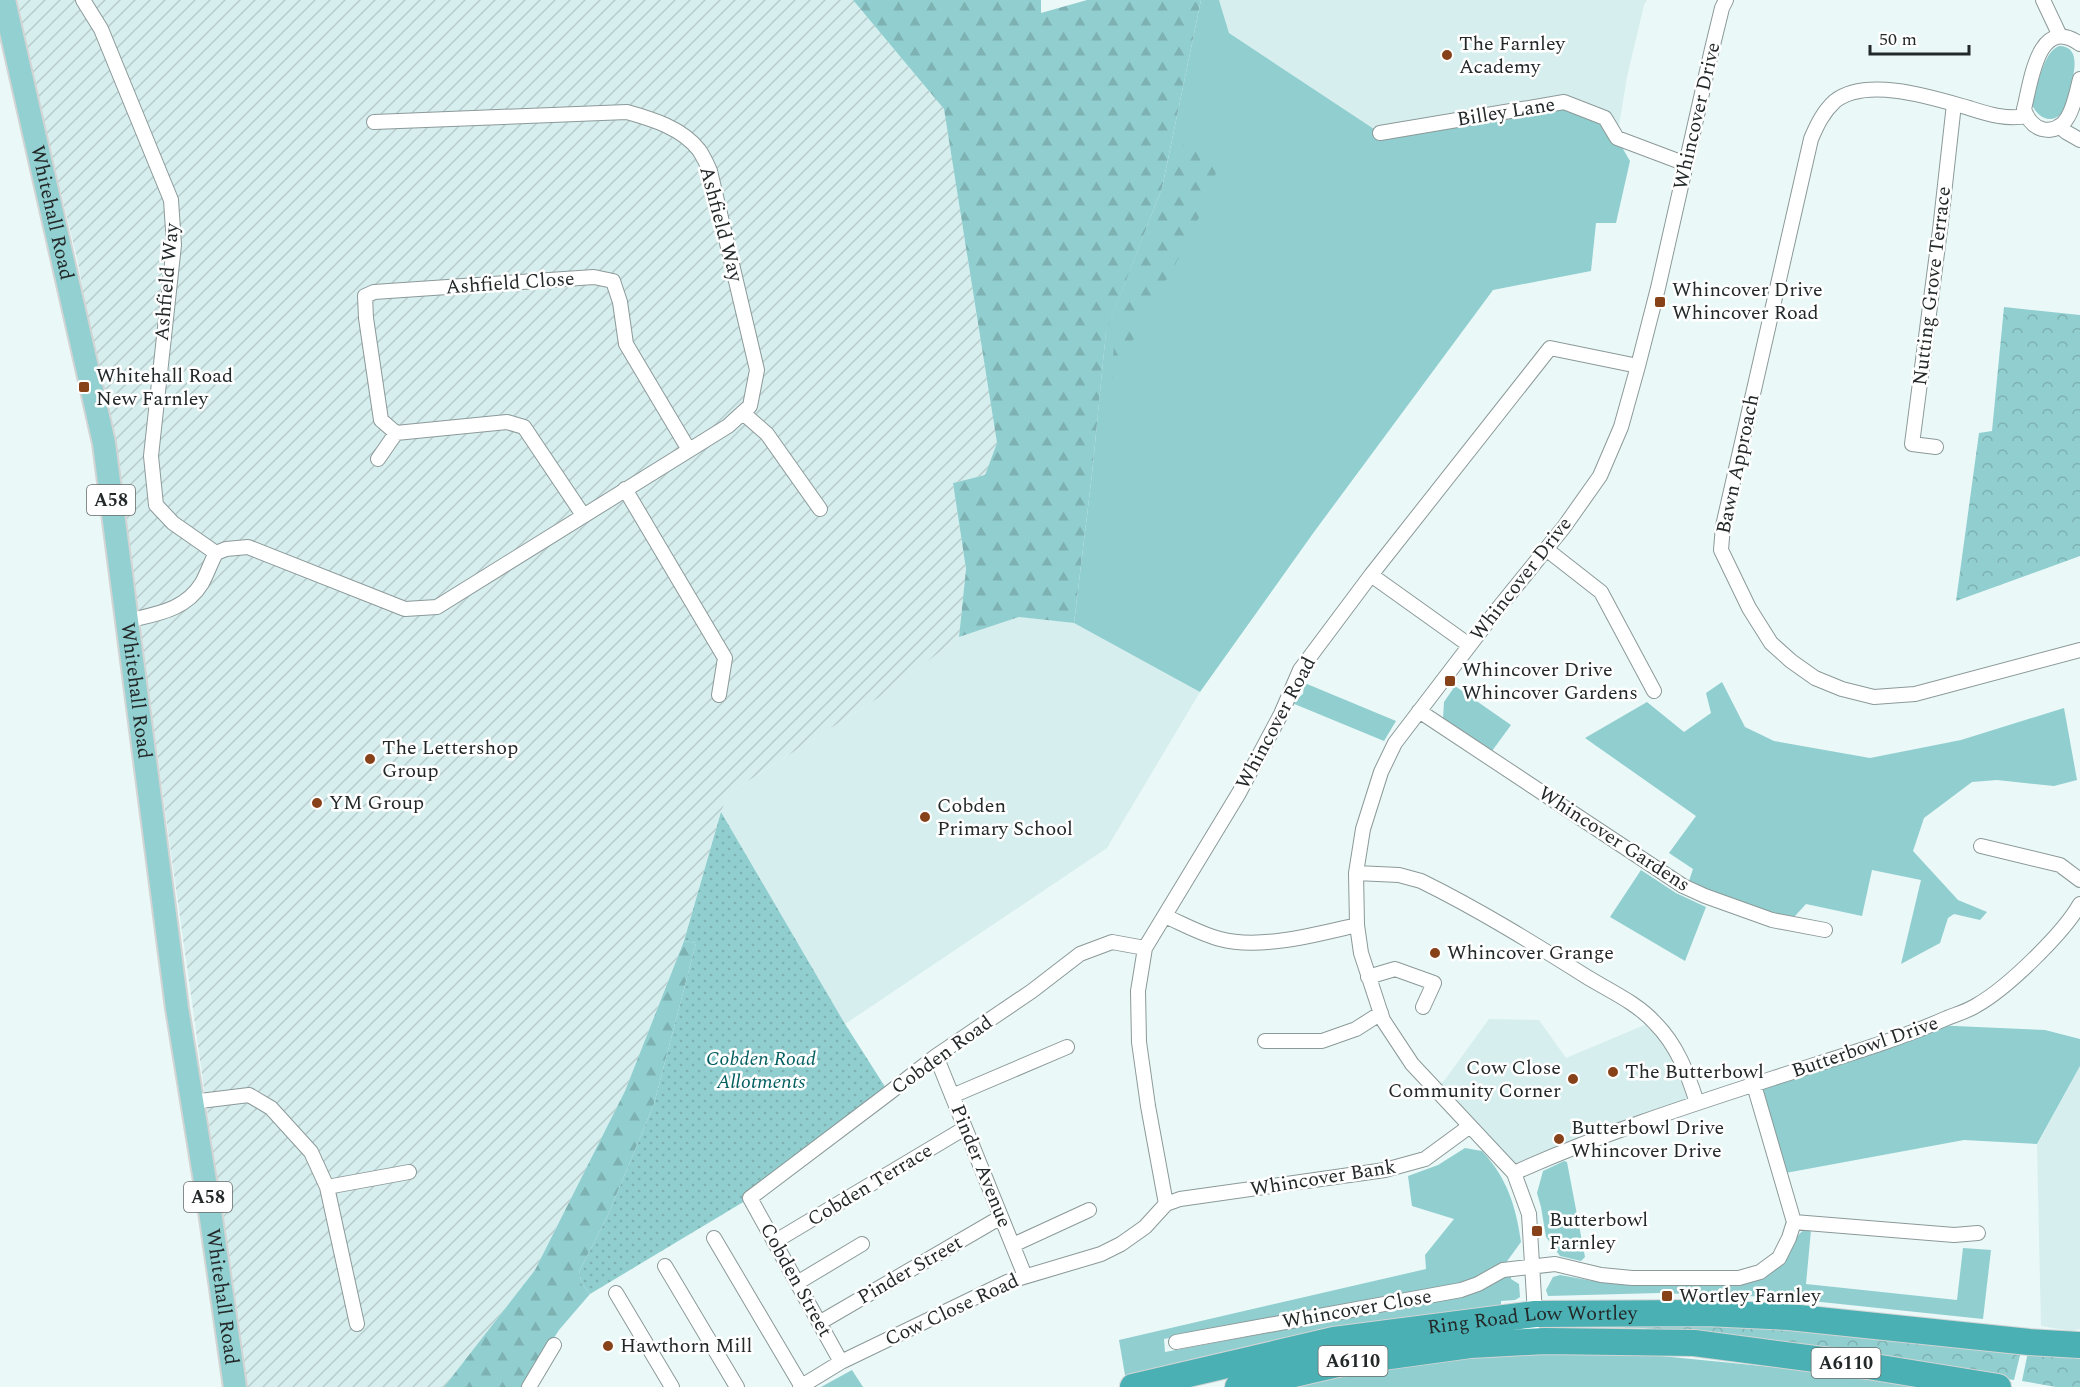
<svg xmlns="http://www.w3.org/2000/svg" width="2080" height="1387" viewBox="0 0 2080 1387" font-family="Spectral,serif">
  <defs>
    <pattern id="industrial-furrows" width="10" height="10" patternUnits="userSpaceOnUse" patternTransform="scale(1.5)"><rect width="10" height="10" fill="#d7eeee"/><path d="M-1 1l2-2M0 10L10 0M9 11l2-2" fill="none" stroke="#b8cccc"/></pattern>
    <pattern id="forest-firs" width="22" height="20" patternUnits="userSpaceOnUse" patternTransform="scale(1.5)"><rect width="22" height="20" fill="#91cecf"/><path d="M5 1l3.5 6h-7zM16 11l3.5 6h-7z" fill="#7db1b2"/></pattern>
    <pattern id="park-crowns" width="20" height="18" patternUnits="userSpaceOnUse" patternTransform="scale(1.5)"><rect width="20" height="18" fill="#91cecf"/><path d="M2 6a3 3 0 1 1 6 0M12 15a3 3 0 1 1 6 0" fill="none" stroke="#7db1b2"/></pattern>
    <pattern id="garden-dots" width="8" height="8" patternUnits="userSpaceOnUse" patternTransform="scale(1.5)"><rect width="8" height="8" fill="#91cecf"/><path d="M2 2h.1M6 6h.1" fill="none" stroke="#7db1b2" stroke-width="1.8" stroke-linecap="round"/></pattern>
  </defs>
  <rect width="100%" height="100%" fill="#eaf8f8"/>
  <path fill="#d7eeee" d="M1219,0h428l-3,5 -17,72 -10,61 -237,-5 -151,-100z
    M1019,617l55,6 126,69 -93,156 -262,176 -124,-212 8,-19 160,-102 70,-54z
    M1489,1019l50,1 27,38 88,-37 43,82 -183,70 -80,-84 10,-8z
    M2080,1066v263l-9,2 -30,-5 -4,-181z"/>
  <path fill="url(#industrial-furrows)" d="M17,0h836l91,109 53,334 -12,32 -32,8 13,86 -7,68 -70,54 -160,102 -8,19 -37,129 -59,150 -90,179 -91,117h-198l-108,-769 -60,-356 -30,-121z"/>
  <path fill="#91cecf" d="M1201,0h18l10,33 151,100 184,-31 41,16 25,43 -14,62h-20l-5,48 -98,19 -179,242 -114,160 -126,-69 18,-149 14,-143 56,-143z
    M2059,46c21,0 16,24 12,40 -3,9 -4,21 -10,28 -11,11 -25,2 -29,-10 5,-16 11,-52 27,-58z
    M1722,682l23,45 29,14 96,17 91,-18 103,-32 13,72 -23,6 -57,-6 -25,2 -48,36 -11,33 45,49 29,12 -7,8 -26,-6 -6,4 -8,25 -39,21 20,-84 -49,-10 -10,46 -56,-12 -11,12 -10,2 -61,-20 -35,-17 4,-12 -24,-16 27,-37 -111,-78 62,-36 37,30 27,-19 -5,-20z
    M1307,684l89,37 -12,20 -92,-38 11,-9 1,-8z
    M1455,686l56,39 -19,26 -49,-32 1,-17z
    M1641,870l35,23 30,14 -21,54 -75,-44z
    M1932,1025l113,5 35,9v27l-43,78 -73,-4 -184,34 -26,-89z
    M1465,1148l17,3c25,27 34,55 39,91l-16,22 -14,4 -19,14 -308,57 1,13 295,-55 16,-5 20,-14 15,-3v4l8,5 1,13 -5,3 -14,1v9l-375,71 -7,-41 307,-71 -1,-14 29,-36 -42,-13 -4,-30 30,-11z
    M1564,1161l3,1 18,95 -4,4 -21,-5 -14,-19 -5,-30 -4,-14 6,-22z
    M1806,1229l5,1 -5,54 151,16 6,-52 28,2 -8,69 -209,-22 -115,-4 -111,3 -2,-6 7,-13 7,-2 33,6 2,-3 34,7 119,-2c15,-5 30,-13 39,-26 7,-10 7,-22 19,-28z
    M1518,1342l306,30 111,15h-697z
    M852,1370l11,17h-42z"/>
  <path fill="url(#forest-firs)" d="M853,0h188v13l46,-13h114l-39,188 -56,144 -14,142 -18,149 -55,-6 -60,20 7,-68 -13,-86 32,-8 12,-32 -53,-334z
    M1202,142l18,14 -9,36 -26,55 -40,70 -30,58 -4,4 4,-45 61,-164 7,-25z
    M684,941l12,2 -42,161 -46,111 -29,57 3,12 8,10 -31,36 -36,57h-79l91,-117 90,-179z"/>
  <path fill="url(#park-crowns)" d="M2004,307l76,8v241l-124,45 23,-168 13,-2z
    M1739,1321l282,30 -7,29 -371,-52 -80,-2z
    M2028,1352h52v35h-24l-34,-6z"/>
  <path fill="url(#garden-dots)" d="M721,812l124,212 44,69 -139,105 -160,96 -8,-10 -3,-12 29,-57 46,-111 42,-161 -12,-2z"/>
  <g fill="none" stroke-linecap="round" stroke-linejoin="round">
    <g stroke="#8c9999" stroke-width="16">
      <path id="street" d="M83,0l18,29 70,171 3,45 -23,211 5,49 17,18 43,30
        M2043,0l17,36
        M2080,44c-42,-30 -49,38 -56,65 3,9 8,17 18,20 28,7 33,-31 38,-50
        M2027,116c-21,4 -39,-2 -58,-8 -35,-10 -102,-32 -134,-7 -12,11 -18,24 -24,38l-88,387 -2,24 28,58 22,35 20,18 24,17 27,11 32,8 41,-3 165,-44
        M2059,126l7,6 14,8
        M1380,133l184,-31 41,16 12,20 69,26
        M743,413l24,21 53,75
        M1936,447l-24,-3 28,-214 14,-126
        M378,459l18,-26
        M625,489l100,169 -6,37
        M583,515l-59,-88 -17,-5 -111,11 -15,-13 -15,-102 -1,-22 9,-4 220,-15 19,4 7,21 6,42 63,106
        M1546,549l55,43 53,99
        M1371,575l98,70
        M127,621c28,-7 58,-10 75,-38 5,-9 9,-21 14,-30l10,-4 22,-2 157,62 32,-2 291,-181 22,-20 7,-36 -47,-199c-3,-7 -7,-15 -11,-21 -17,-22 -47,-31 -72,-38l-253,10
        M1419,711l264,175 22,10 67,24 53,10
        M1981,846l79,19 20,15
        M1356,873l43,2 22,6c57,28 112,62 166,96 23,14 50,26 68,46 22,22 33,51 42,80
        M1165,916c18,8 36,18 55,23 40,11 98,-5 137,-14
        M1368,977l27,-8 39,14 -11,24
        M1265,1041h57l34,-12 25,-16
        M936,1056l89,220
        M952,1096l115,-49
        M192,1102l57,-7 22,13 40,44 16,35 30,137
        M1514,1173c97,-44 199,-75 300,-108 45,-14 90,-28 133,-47 10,-4 21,-7 30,-13 30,-17 86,-71 103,-101
        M327,1187l82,-15
        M1166,1204l-18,-98 -9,-64 -1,-51 7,-43 94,-155 42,-79 19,-44 71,-95 179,-227 88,18
        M1794,1222l160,13 24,-2
        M714,1238l88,149
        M774,1242l191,-114
        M1013,1245l76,-35
        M665,1266l72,121
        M797,1283l65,-39
        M616,1293l56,94
        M819,1323l182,-106
        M1519,1341c12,-8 14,-14 16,-27l-6,-100 -15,-41 -102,-109 -29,-44 -22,-67 -4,-28 -1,-52 7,-44 18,-57 14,-29 101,-132 68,-84 36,-51 21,-49 17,-61 20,-78 54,-239 10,-41 4,-8
        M1176,1342l285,-52 17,-6 25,-14 52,-6 46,11 31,3h107l21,-6 19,-14 10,-20 5,-16 -40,-137
        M841,1362l-91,-164 139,-105 47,-37 96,-65 48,-37 32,-12 33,6
        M529,1387l25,-42
        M800,1387l41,-25 166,-80 94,-28 20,-10 24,-17 21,-23 14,-5 205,-29 40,-11 45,-33"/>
    </g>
    <g stroke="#d3d4d4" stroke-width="26">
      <g id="primary">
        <path id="s1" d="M4,0l100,443 73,565 34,210 24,169"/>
      </g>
    </g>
    <g stroke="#d3d4d4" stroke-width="28">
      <g id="highway">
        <path id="s2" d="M1133,1387l201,-47 201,-26 171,-1 83,4 240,25 51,3"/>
        <path d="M1238,1387l108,-25 124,-17 75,-4 149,2 174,23 130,21"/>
      </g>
    </g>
    <use href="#street" stroke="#fff" stroke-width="14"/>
    <use href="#primary" stroke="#92d0d1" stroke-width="22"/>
    <use href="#highway" stroke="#4ab0b3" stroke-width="26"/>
  </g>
  <g fill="#87421a" stroke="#fff" stroke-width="2">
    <circle cx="1447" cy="55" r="6"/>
    <rect x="1654" y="296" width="12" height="12" rx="3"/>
    <rect x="78" y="381" width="12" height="12" rx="3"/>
    <rect x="1444" y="675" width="12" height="12" rx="3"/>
    <circle cx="370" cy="759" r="6"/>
    <circle cx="317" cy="803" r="6"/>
    <circle cx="925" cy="817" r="6"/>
    <circle cx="1435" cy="953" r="6"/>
    <circle cx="1613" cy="1072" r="6"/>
    <circle cx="1573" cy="1079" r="6"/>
    <circle cx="1559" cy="1139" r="6"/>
    <rect x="1531" y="1225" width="12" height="12" rx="3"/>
    <rect x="1661" y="1290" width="12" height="12" rx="3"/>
    <circle cx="608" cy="1346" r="6"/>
  </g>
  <g text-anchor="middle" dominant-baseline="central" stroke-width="5" stroke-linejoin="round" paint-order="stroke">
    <g fill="#fff" stroke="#656868" stroke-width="1.5">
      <rect x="87" y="485" width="48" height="30" rx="4.5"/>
      <rect x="184" y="1182" width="48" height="30" rx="4.5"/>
      <rect x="1318.5" y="1346" width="69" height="30" rx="4.5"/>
      <rect x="1811.5" y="1348" width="69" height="30" rx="4.5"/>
    </g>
    <g font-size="18" font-weight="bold" fill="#232828">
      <text x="111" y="500">A58</text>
      <text x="208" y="1197">A58</text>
      <text x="1353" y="1361">A6110</text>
      <text x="1846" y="1363">A6110</text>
    </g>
    <g font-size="20" fill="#232828" stroke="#fff" text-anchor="start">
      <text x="1459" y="44">The Farnley<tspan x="1459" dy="23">Academy</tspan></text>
      <text x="1672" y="290">Whincover Drive<tspan x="1672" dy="23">Whincover Road</tspan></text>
      <text x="96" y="376">Whitehall Road<tspan x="96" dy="23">New Farnley</tspan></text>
      <text x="1462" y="670">Whincover Drive<tspan x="1462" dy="23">Whincover Gardens</tspan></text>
      <text x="382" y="748">The Lettershop<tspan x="382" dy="23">Group</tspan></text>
      <text x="329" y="803">YM Group</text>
      <text x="937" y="806">Cobden<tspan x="937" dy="23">Primary School</tspan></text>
      <text x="1447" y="953">Whincover Grange</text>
      <text x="1561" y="1068" text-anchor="end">Cow Close<tspan x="1561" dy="23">Community Corner</tspan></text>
      <text x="1625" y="1072">The Butterbowl</text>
      <text x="1571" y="1128">Butterbowl Drive<tspan x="1571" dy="23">Whincover Drive</tspan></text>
      <text x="1549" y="1220">Butterbowl<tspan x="1549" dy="23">Farnley</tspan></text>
      <text x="1679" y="1296">Wortley Farnley</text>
      <text x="620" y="1346">Hawthorn Mill</text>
    </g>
    <g font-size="20" fill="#232828" stroke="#fff">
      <text transform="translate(1506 112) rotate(-9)">Billey Lane</text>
      <text transform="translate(1697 116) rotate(-77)">Whincover Drive</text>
      <text stroke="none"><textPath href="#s1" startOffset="218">Whitehall Road</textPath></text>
      <text transform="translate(721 224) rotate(75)">Ashfield Way</text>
      <text transform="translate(167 282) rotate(-85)">Ashfield Way</text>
      <text transform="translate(510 283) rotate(-4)">Ashfield Close</text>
      <text transform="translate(1932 286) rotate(-83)">Nutting Grove Terrace</text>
      <text transform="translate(1738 464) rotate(-78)">Bawn Approach</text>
      <text transform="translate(1521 579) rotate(-52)">Whincover Drive</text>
      <text stroke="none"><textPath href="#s1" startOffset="704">Whitehall Road</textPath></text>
      <text transform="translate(1276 723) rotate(-62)">Whincover Road</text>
      <text transform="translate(1614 839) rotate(33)">Whincover Gardens</text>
      <text transform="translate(1865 1047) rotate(-19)">Butterbowl Drive</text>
      <text transform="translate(942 1055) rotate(-36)">Cobden Road</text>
      <text transform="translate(981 1166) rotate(68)">Pinder Avenue</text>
      <text transform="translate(1323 1178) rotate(-9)">Whincover Bank</text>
      <text transform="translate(870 1185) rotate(-31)">Cobden Terrace</text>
      <text transform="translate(910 1270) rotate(-30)">Pinder Street</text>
      <text transform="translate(796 1280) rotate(61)">Cobden Street</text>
      <text stroke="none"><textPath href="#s1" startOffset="1316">Whitehall Road</textPath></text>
      <text transform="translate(1357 1309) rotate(-10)">Whincover Close</text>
      <text transform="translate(952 1310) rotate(-25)">Cow Close Road</text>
      <text stroke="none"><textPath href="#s2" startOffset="406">Ring Road Low Wortley</textPath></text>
    </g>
    <g font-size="20" font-style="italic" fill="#035e60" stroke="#fff">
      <text x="761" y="1059">Cobden Road<tspan x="761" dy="23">Allotments</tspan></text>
    </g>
  </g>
  <path d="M1870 45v9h99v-9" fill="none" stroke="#232828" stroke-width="3"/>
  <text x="1879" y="45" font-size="18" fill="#232828" stroke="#ffffff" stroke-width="4.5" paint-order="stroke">50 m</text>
</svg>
